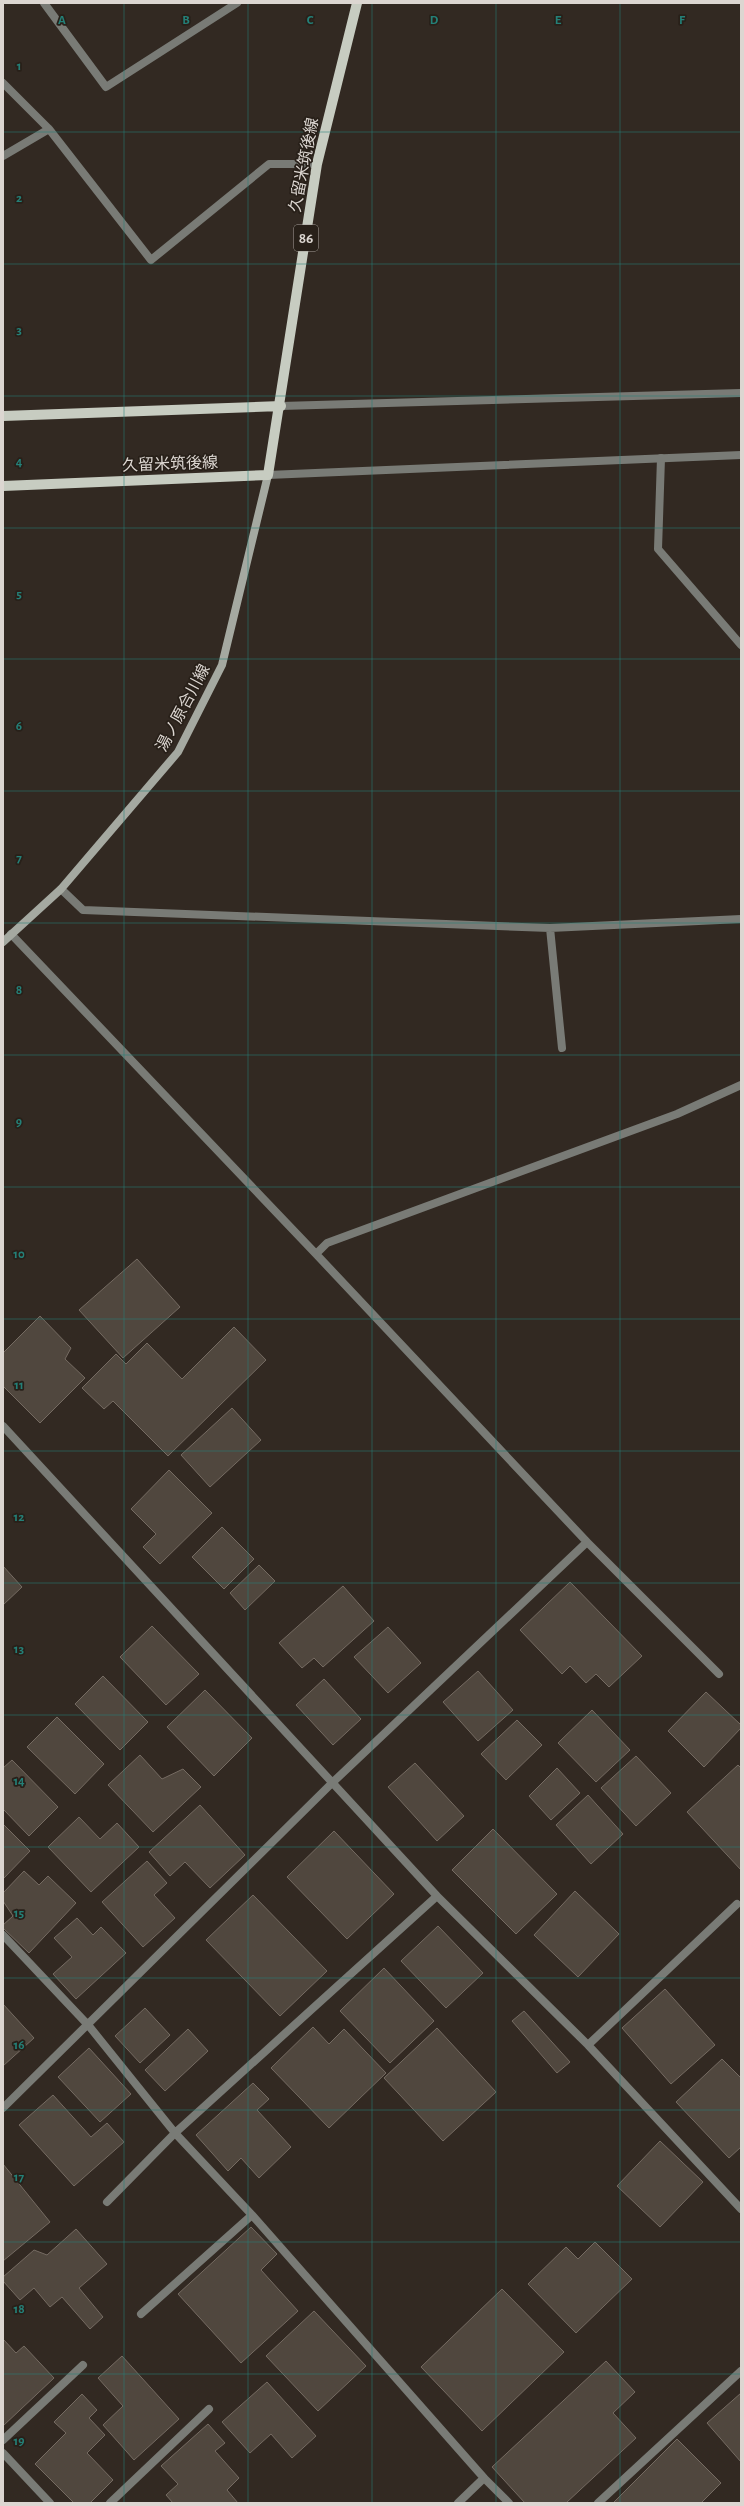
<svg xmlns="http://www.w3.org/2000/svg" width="744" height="2506" viewBox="0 0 744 2506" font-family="'Alegreya Sans','Noto Sans JP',sans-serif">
  <rect width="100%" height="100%" fill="#322922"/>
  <path fill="#50473e" stroke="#756b62" d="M137,1259l43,48 -57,51 -44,-48z
    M40,1316l31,32 -6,11 20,19 -45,45 -37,-37v-33z
    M234,1327l32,33 -98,96 -55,-55 -9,8 -22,-21 34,-34 10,10 21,-21 35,36z
    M232,1408l29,32 -51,47 -29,-32z
    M169,1470l43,43 -52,51 -17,-17 13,-13 -25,-25z
    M222,1527l32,32 -30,30 -32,-32z
    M259,1565l16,16 -30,29 -15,-17z
    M3,1566l19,21 -19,18z
    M570,1582l72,74 -33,31 -13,-13 -10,9 -16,-17 -8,8 -42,-44z
    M343,1586l31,35 -51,46 -9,-9 -12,10 -23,-25z
    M152,1626l47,48 -33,31 -46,-48z
    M388,1627l33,36 -33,30 -34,-36z
    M478,1671l35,39 -35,31 -35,-39z
    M103,1676l45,46 -28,28 -45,-46z
    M324,1679l37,40 -28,26 -37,-40z
    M205,1690l47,48 -38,38 -47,-49z
    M706,1692l35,33v3l-37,39 -36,-36z
    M592,1710l38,40 -34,32 -38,-39z
    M57,1717l47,47 -29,30 -48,-47z
    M517,1720l25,25 -36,35 -25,-26z
    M140,1755l22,24 21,-10 18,18 -48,45 -45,-47z
    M636,1756l35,37 -35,33 -35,-38z
    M12,1760l46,47 -29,29 -26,-27v-41z
    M415,1763l49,53 -27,25 -49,-54z
    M738,1765l3,3v102l-54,-58z
    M557,1768l23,25 -29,27 -22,-24z
    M588,1795l35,39 -32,30 -35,-39z
    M200,1805l45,50 -35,33 -25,-26 -15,14 -21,-24z
    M79,1817l21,22 17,-16 22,24 -48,45 -43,-45z
    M3,1824l27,27 -27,28z
    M493,1829l64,65 -41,40 -64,-64z
    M334,1831l60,63 -47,45 -60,-62z
    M147,1861l20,22 -13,12 21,23 -32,29 -41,-45z
    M24,1871l15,14 9,-9 28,27 -47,50 -26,-25v-3l10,-9 -10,-15v-8z
    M575,1891l44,43 -41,43 -44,-42z
    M253,1895l74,76 -47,45 -74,-76z
    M77,1918l16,17 8,-8 25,26 -50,46 -23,-25 19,-17 -18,-19z
    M438,1926l45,47 -37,35 -45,-47z
    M384,1968l50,53 -44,42 -50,-52z
    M665,1989l50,56 -44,39 -49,-56z
    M3,2004l31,34 -31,28z
    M145,2008l25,27 -30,28 -25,-27z
    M524,2011l46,51 -13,11 -45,-52z
    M313,2027l16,17 15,-15 42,44 -57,55 -58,-60z
    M437,2028l59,64 -53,49 -59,-63z
    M188,2029l20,22 -43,40 -20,-21z
    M89,2048l42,46 -31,28 -42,-45z
    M722,2059l19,19v69l-12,11 -53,-56z
    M253,2083l16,16 -12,11 34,37 -32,31 -18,-20 -13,13 -32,-36z
    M53,2095l38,42 16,-14 17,19 -50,44 -55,-61z
    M660,2141l43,41 -43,45 -43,-41z
    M3,2164l47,58 -47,39z
    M251,2227l26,27 -16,16 37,41 -57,52 -63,-69z
    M76,2229l31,35 -28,24 24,29 -13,12 -28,-32 -12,10 -16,-19 -14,12 -17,-19v-4l31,-27 13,5z
    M595,2242l37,37 -56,54 -48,-49 38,-37 12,12z
    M502,2289l62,63 -82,79 -61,-64z
    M314,2311l52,55 -48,45 -52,-55z
    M3,2339l13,14 8,-7 30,32 -51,48z
    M122,2356l57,63 -45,41 -31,-35 20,-19 -25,-28z
    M606,2361l29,31 -22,21 23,25 -70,65h-41l-33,-36z
    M267,2382l49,54 -24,22 -21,-24 -21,19 -28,-31z
    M741,2393v69l-34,-39z
    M82,2394l15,16 -8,8 16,17 -18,18 26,27 -23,23h-16l-39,-39 31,-31 -12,-11z
    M208,2424l17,19 -10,8 24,27 -12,12 11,13h-65l-7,-8 12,-11 -17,-18z
    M677,2439l44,44 -20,20h-88z"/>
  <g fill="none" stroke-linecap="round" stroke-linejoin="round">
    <path stroke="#797b76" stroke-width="8" d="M44,3l62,84 131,-84
      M3,83l46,46 102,131 118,-96h48
      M3,156l46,-27
      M661,458l-3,91 83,96
      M61,889l22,21 467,18 191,-9
      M550,928l12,120
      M316,1254l11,-11 350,-129 64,-29
      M3,1426l434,470 151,149 153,164
      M587,1542l132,132
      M3,1935l86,91 86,107 77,82 232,263 -26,25
      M588,2045l149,-141
      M3,2108l328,-324 256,-242 -271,-288 -305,-320
      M107,2202l68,-69 262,-237
      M141,2314l111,-99
      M3,2440l80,-75
      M3,2453l47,50
      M484,2478l25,25
      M110,2503l99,-94
      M598,2503l143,-132"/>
    <path stroke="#797b76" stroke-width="8" d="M281,406l460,-13
      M268,475l473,-20"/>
    <path stroke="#a5a9a1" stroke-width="8" d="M3,942l58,-53 117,-137 44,-87 46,-190"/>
    <path stroke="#c7ccc1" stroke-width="10" d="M3,416l278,-10
      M3,486l265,-11 49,-311 40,-161"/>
  </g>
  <path fill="none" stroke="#248078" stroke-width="1" stroke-opacity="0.55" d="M124,3v2500M248,3v2500M372,3v2500M496,3v2500M620,3v2500M3,132h738M3,264h738M3,396h738M3,528h738M3,659h738M3,791h738M3,923h738M3,1055h738M3,1187h738M3,1319h738M3,1451h738M3,1583h738M3,1715h738M3,1847h738M3,1978h738M3,2110h738M3,2242h738M3,2374h738"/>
  <g text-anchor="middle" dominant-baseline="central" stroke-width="3.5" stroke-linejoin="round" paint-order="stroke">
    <rect fill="#282019" stroke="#a69f9a" stroke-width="1" x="294" y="225" width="24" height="26" rx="3"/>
    <g font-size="15" font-weight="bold" fill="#dcd6d1">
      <text x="306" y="238">86</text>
    </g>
    <g font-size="16" fill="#dcd6d1" stroke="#282019">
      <text transform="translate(304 165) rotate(-79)">久留米筑後線</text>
      <text transform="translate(170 464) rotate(-2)">久留米筑後線</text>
      <text transform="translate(183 708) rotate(-62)">湯ノ原合川線</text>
    </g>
  </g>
  <g font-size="13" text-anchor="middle" font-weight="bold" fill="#248078" stroke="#282019" stroke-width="3.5" stroke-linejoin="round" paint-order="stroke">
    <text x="62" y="24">A</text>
    <text x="186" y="24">B</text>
    <text x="310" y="24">C</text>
    <text x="434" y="24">D</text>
    <text x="558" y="24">E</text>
    <text x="682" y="24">F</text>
    <text x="19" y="70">1</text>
    <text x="19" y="202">2</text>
    <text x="19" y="334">3</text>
    <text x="19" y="466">4</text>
    <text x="19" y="598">5</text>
    <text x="19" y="730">6</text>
    <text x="19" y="862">7</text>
    <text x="19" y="994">8</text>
    <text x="19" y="1126">9</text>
    <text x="19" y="1258">10</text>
    <text x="19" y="1389">11</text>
    <text x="19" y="1521">12</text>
    <text x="19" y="1653">13</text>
    <text x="19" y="1785">14</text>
    <text x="19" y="1917">15</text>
    <text x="19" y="2049">16</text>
    <text x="19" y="2181">17</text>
    <text x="19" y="2313">18</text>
    <text x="19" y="2445">19</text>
  </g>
  <rect width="744" height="2506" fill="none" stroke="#dcd6d1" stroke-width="8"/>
</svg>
